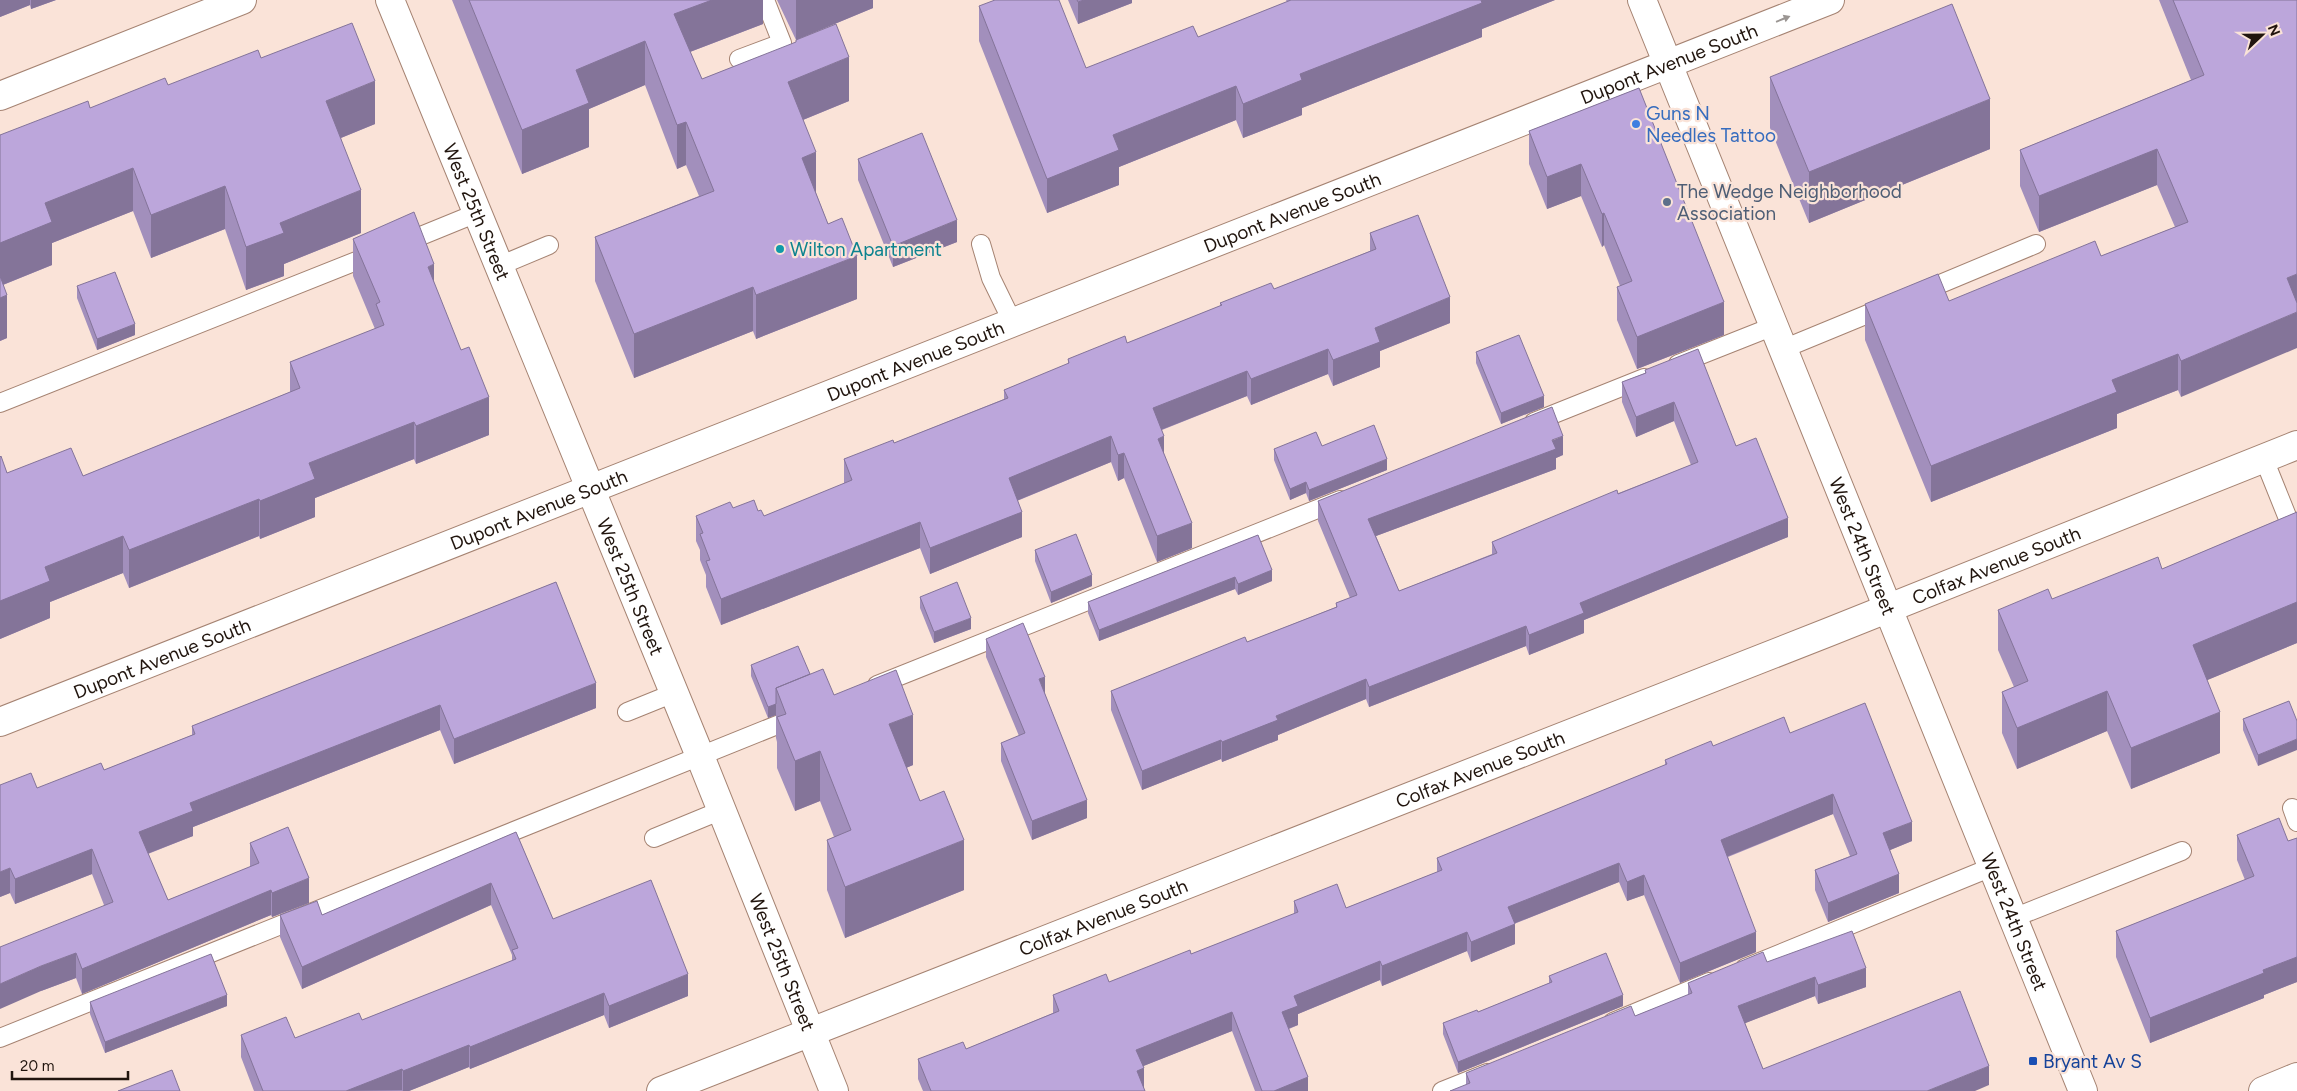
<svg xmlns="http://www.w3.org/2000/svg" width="2297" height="1091" viewBox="0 0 2297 1091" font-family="Figtree,sans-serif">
  <rect width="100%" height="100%" fill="#fae3d8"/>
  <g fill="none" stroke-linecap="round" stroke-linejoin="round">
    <g stroke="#a58372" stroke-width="20">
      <path id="service" d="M739,59l43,-16 -17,-43
        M401,244l76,-31
        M981,244l10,34 22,45
        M499,266l50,-21
        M1921,292l115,-48
        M1783,349l102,-42
        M1678,364l96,-38
        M0,403l374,-149
        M1534,422l110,-44
        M2264,459l33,82
        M877,685l463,-185
        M627,712l47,-19
        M2292,808l5,14
        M654,838l68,-28
        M2013,918l169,-67
        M1745,968l247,-101
        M1613,1022l96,-40
        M0,1038l797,-321
        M1442,1091l45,-18"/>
    </g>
    <g stroke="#a58372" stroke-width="30">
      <g id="minor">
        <path id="s1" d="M390,0l310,756 134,335"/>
        <path d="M0,96l242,-96"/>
        <path id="s2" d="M661,1091l1168,-459 468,-187"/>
        <path d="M2263,1091l34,-14"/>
      </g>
    </g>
    <g stroke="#a58372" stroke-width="30">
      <g id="tertiary">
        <path id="s3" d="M1642,0l441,1091"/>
        <path id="s4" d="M0,722l1830,-722"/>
      </g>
    </g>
    <use href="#service" stroke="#fff" stroke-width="18"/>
    <use href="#minor" stroke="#fff" stroke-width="28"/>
    <use href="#tertiary" stroke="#fff" stroke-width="28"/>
  </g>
  <path fill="#a28fbc" d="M0,0h56l-25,9 -1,-4 -30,12z
    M452,0h311v24l-73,28 12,27 94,-36v-3l53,61 -46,19 13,73 41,106 -101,40 -3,-8 -119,47 -39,-97v-44l104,-41 -13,-31 -9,4 -32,-84 -56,24v38l-67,27z
    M777,0h96v8l-77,32z
    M1068,0h64v3l-54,21z
    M1286,0h269l-73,29v8l-180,71v7l-59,23 -7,-18 -117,47v18l-72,28 -68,-172v-35l107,62 112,-31 89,-35z
    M2159,0h138l-116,397 -3,-7 -61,24v14l-186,74 -66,-162v-36l84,-3 152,-45 74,-29 -18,-42 -118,47 -19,-46v-36l171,-70z
    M261,58l114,66 -34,14 20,95 -77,31v12l-38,14 -21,-61 -74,29 -18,-47 -81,32v22l-49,20 4,53 -7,3v-206l90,-27z
    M1770,77l220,72 -181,74 -39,-95z
    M1639,88l85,247 -87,34 -20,-49v-33l3,-1 -16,-41 -2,2 -21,-51 -34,13 -18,-45v-33z
    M858,159l99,83 -64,25 -35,-87z
    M1370,233l80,90 -70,28v16l-47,19 -5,-12 -77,31 -4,-9 -85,34 2,25 28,93 -35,14 -33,-84 -6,3 -7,-19 -94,39 5,36 -92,37 -10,-26 -199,77 -15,-38v-12l-6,-15v-10l-4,-9v-25l37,-8 25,3 6,5 80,-32v-25l50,-16 110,-44v-9l64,-26v-5l59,-16 93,-37v-3l54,-14 96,-38z
    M353,239l81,44 55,152 -73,29 -2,-5 -99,39v19l-55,22 -1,-3 -130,52 -6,-15 -73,29v16l-50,21v-182l7,16 76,3 207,-84v-30l85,-33 -22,-53z
    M77,286l58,49 -38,15 -20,-52z
    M1476,352l68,55 -43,17 -25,-61z
    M1645,370l91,76 52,91 -204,83v13l-55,22 -3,-9 -157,61 -3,-8 -88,36v5l-56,22 -1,-3 -79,31 -31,-80v-19l136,-49 89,-35v-4l14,-5 -32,-77v-20l245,-46 -7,3v11l-180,67 23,55 93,-37v-12l199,-77 -17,-44 -38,16 -14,-35v-20l23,-9z
    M1322,446l65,24 -78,31 -3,-8 -16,7 -16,-40v-11z
    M2297,512v131l-90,37 13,73 -89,36 -24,-58 -90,38 -15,-36v-41l12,-5 -16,-37v-40l54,-11 110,-30z
    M1258,535l14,46 -34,14 -3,-6 -136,52 -11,-28v-11z
    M1035,550l57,36 -41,17 -16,-42z
    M556,582l40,126 -142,56 -14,-34 -247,97v9l-45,18 20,46 82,-33v-24l59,60 -37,14 -1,-2 -189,79 -6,-16 -35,13 63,-86 -12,-31 -77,30 -5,-11 -10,4 37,-109 67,-18 88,-35v-9z
    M920,597l51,32 -37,14 -14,-35z
    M986,639l59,55 42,124 -55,22 -31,-79v-18l18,-7 -33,-79z
    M751,665l59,9 103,91 -7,3 14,33 44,89 -119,48 -18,-48v-50l7,-3 -14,-36 -25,10 -18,-43v-26l-1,-4v-23l-8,3 -17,-42z
    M2289,701l-31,65 -15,-36v-11z
    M1790,733l122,108 -22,9 9,43 -71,29 -13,-32v-20l35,-14 -17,-42 -105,43 28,95 -76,31 -36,-88 -17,6 -8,-19 -105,42 1,20 -44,18 -4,-11 -85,35 -2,-6 -82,34v11l-9,4 19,62h-53l-23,-60 -89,35v22l2,3h-222l-5,-12v-20l48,-10 87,-36v-18l56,-13 82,-28 103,-40v-13l52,7 91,-36v-14l228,-93v-5l48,-14z
    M516,832l37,87 135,77 -79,32 -5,-13 -134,54 -1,-2 -60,24h-155l-13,-34v-22l54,3 67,-18 150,-59v-6l-21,-50 -189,84 -22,-52v-22h42z
    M2237,835l51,6 9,-3v144l-33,13v3l-114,45 -34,-86v-26l129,-51 -8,-20z
    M1767,962l99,25 -48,17 -3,-8 -70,27 18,46 226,16 -523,-1v-11l169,-57 53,-21v-12z
    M1549,976l74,30 -165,67 -15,-39v-11l35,-11 71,-29z
    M90,1002l137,4 -122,47 -15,-39z"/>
  <path fill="#847499" d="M0,0h30v5l-30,12z
    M31,0h25l-25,9z
    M712,0h51v24l-89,34v-44z
    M796,0h77v8l-77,32z
    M1084,0h48v3l-54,21v-22z
    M1479,0h76l-73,29v8l-180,71v7l-59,23v-34l57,-30z
    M645,41v44l-56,24v38l-67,27v-44l54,-60z
    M849,57v44l-61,25v-44z
    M375,81v43l-49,20v-43z
    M1236,86v34l-117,47v18l-72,28v-34l66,-44z
    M1990,99v50l-181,74v-51z
    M686,122v43l-9,4v-44z
    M2157,149v36l-118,47v-36z
    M816,152v44l-14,-38z
    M1581,164v32l-34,13v-32z
    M133,168v43l-81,32v22l-52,21v-43l45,-40z
    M225,186v43l-74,29v-43z
    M361,190v43l-77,31v12l-38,14v-43l34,-24z
    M1604,213v32l-2,2v-33z
    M957,220v22l-64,25v-21z
    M857,256v43l-101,40v-44z
    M434,264v38l-6,-35z
    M2297,274v36l-10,-32z
    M753,287v44l-119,47v-44z
    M7,295v43l-7,3v-43z
    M1450,297v26l-70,28v16l-47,19v-26l42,-32z
    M1724,302v33l-87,34v-32z
    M2297,312v36l-116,49v-36z
    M135,324v11l-38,15v-11z
    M1328,349v25l-77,31v-26z
    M2178,354v36l-61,24v14l-186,74v-36l181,-86z
    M1247,371v25l-94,37v-25z
    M1544,396v11l-43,17v-11z
    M489,397v38l-73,29v-38z
    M1674,402v19l-38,16v-20z
    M414,422v37l-99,39v19l-55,22v-38l49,-38z
    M1111,436v26l-102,42v-26z
    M1164,436v26l-6,-23z
    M1563,436v19l-7,3v11l-188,70v-20z
    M1124,453v25l-6,3v-26z
    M1387,459v11l-78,31v-11z
    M1306,482v11l-16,7v-11z
    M259,499v37l-130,52v-38z
    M1022,512v25l-92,37v-26z
    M1788,518v19l-204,83v13l-55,22v-20l51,-32z
    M920,522v26l-199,77v-26z
    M1192,523v25l-35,14v-26z
    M123,536v37l-73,29v16l-50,21v-38l45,-34z
    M1272,570v11l-34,14v-11z
    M1092,575v11l-41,17v-11z
    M1235,577v12l-136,52v-11z
    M2297,602v41l-104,43v-41z
    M971,618v11l-37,14v-11z
    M1526,626v20l-157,61v-20z
    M1045,677v18l-6,-16z
    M1366,679v20l-88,36v5l-56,22v-20l54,-26z
    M596,683v25l-142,56v-25z
    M2107,691v40l-90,38v-41z
    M776,704v11l-8,3v-11z
    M440,705v25l-247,97v9l-54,21v-25l51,-29z
    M2220,712v41l-89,36v-41z
    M913,715v50l-24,10v-51z
    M2297,739v11l-39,16v-11z
    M1221,740v19l-79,31v-19z
    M820,751v50l-25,10v-50z
    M1833,794v20l-112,45v-19z
    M1087,800v18l-55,22v-19z
    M1912,822v19l-29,12v-20z
    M964,840v50l-119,48v-51z
    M92,849v25l-77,30v-25z
    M1619,863v19l-111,44v-19z
    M10,868v25l-10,4v-25z
    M1899,874v19l-71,29v-19z
    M1644,875v20l-17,6v-19z
    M309,878v25l-37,14v-24z
    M491,883v22l-189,84v-22z
    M271,890v25l-189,79v-25z
    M1515,924v20l-44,18v-20z
    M1467,932v19l-85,35v-20z
    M1756,932v20l-76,31v-20z
    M76,953v25l-35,13 -41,18v-25l41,-18z
    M2297,957v25l-33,13v3l-114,45v-25l113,-48z
    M1380,961v19l-82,34v11l-16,6v-19l12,-16z
    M1866,968v19l-48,17v-19z
    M688,974v22l-79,32v-22z
    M1815,977v19l-77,30v-20z
    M604,993v22l-134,54v-22z
    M227,995v11l-122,47v-11z
    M1623,995v11l-165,67v-11z
    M1232,1012v19l-96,38v-19z
    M469,1045v22l-60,24h-6v-20z
    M1989,1066v19l-14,6h-48z
    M1144,1068v20l-7,3v-20z
    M402,1069v21l-56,1z
    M1308,1077v14h-34z"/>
  <path fill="#bca6db" stroke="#847499" d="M469,0h243l-38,14 28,65 94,-37v-2l40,-16 13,33 -61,25 28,70 -14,6 26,66 14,-6 15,38 -101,39 -3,-8 -119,47 -39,-97 119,-46 -28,-69 -9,3 -32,-84 -69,29 13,33 -67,27z
    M995,0h64l27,68 107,-42 5,11 93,-37h190l1,3 -182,71 2,6 -59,24 -7,-18 -123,49 6,15 -72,29 -68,-173z
    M1077,0h7l-6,2z
    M2173,0h124v274l-10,4 10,25v9l-116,49 -3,-7 -66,26 5,12 -186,74 -66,-162 73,-30 11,27 146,-60 6,15 87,-34 -31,-73 -118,47 -19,-46 184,-75z
    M1952,4l38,95 -181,73 -39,-95z
    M352,23l23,58 -49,20 35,89 -81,33 4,10 -38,14 -21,-61 -74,29 -18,-47 -88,35 7,19 -52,21v-108l88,-34 2,7 75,-30 3,7 90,-35 3,8z
    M1639,88l85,214 -87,35 -20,-50 15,-6 -28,-68 -2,1 -21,-50 -34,13 -18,-46z
    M922,133l35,87 -64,26 -35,-87z
    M414,212l20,52 -6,3 33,83 8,-3 20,50 -73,29 -2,-4 -105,41 6,16 -55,22 -1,-2 -130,51 -6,-14 -78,31 5,14 -50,20v-144l1,-1 6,17 64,-25 12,28 217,-88 -10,-26 94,-37 -8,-21 4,-2 -27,-63z
    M1418,215l32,82 -75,31 5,14 -47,18 -5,-11 -77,30 -4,-8 -94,37 11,28 -6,3 34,84 -35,13 -33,-83 -6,2 -7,-19 -102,42 13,34 -92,36 -10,-26 -199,77 -15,-38 4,-1 -10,-26 3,-1 -7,-17 34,-14 3,6 21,-8 4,11 3,-1 3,6 88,-36 -8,-21 49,-19 1,3 114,-45 -4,-8 65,-27 -1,-4 57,-23 2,7 95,-38 -2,-2 51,-20 3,6 102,-40 -6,-16z
    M115,272l20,52 -38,15 -20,-53z
    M0,276l7,19 -7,3z
    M1519,335l25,61 -43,17 -25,-61z
    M1698,349l38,97 20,-8 32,80 -208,85 4,10 -55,22 -3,-9 -157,61 -3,-8 -90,37 2,4 -56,22 -1,-2 -79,31 -31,-80 134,-54 2,5 90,-35 -1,-4 21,-8 -39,-94 234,-94 11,29 -11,4 4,9 -188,70 31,72 98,-38 -5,-11 125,-52 1,4 80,-32 -24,-60 -38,15 -14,-35 24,-9 -1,-3z
    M1374,425l13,34 -78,31 -3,-8 -16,7 -16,-40 42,-17 6,14z
    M2297,512v90l-104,43 27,67 -89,36 -24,-57 -90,37 -15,-36 26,-11 -30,-71 50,-21 4,10 106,-42 4,12z
    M1076,534l16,41 -41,17 -16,-42z
    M1258,535l14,35 -34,14 -3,-7 -136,53 -11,-28z
    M556,582l40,101 -142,56 -14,-34 -250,98 3,8 -54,21 29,68 91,-37 -9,-20 38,-16 21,51 -37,15 -1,-3 -189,79 -6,-16 -35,13 -41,18v-37l113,-45 -21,-53 -77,30 -5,-11 -10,4v-87l31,-12 6,15 64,-25 3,7 91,-36 -3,-8z
    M957,582l14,36 -37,14 -14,-35z
    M1023,623l22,54 -6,2 48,121 -55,21 -31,-78 24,-10 -39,-94z
    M798,646l12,28 -34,14v16l-8,3 -17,-42z
    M823,669l11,26 62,-25 17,45 -24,9 31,77 24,-10 20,49 -119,47 -18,-47 24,-10 -31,-79 -25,10 -18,-44 9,-3 -10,-26z
    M2289,701l8,20v18l-39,16 -15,-36z
    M1865,703l47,119 -29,11 16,41 -71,29 -13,-33 42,-16 -24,-60 -112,46 35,92 -76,31 -36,-88 -17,7 -8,-19 -111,44 7,17 -44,18 -4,-10 -85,34 -2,-5 -86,35 4,10 -16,6 26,65 -34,14h-12l-30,-79 -96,38 8,18 -7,3 8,20h-214l-13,-32 45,-17 3,7 93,-38 -6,-16 53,-21 3,8 81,-32 1,4 107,-42 -4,-11 43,-17 9,24 96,-38 -5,-12 230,-94 -2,-4 46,-19 2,5 71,-29 6,16z
    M2279,818l9,23 9,-3v119l-34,13 1,3 -114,45 -34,-87 138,-55 -17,-41z
    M516,832l37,87 98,-39 37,94 -79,32 -5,-13 -134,54 -1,-2 -66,26 -1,-2 -56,22h-83l-22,-56 45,-18 9,21 64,-25 3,7 154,-61 -4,-9 6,-2 -27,-65 -189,84 -22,-52 37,-14 5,14z
    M1852,931l14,37 -48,17 -3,-8 -77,29 25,63 197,-78 29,75 -62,25h-477l20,-8 -4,-10 165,-67 4,10 57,-23 -4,-10 75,-31 4,10z
    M1606,953l17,42 -165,67 -15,-39 34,-13 1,2 74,-30 -3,-6z
    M211,954l16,41 -122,47 -15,-40z
    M172,1070l8,21h-62z"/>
  <defs><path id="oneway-solid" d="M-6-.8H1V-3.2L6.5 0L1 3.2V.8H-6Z" transform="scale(1.25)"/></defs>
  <use fill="#9b9693" href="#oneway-solid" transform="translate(1783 19) rotate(-22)"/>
  <circle fill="#3f7fe0" stroke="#fae3d8" stroke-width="2" cx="1636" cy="124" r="5"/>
  <circle fill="#5c6f8a" stroke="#fae3d8" stroke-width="2" cx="1667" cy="202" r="5"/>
  <circle fill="#0f9aa8" stroke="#fae3d8" stroke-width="2" cx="780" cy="249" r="5"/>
  <rect fill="#1a4fb4" stroke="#fae3d8" stroke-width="2" x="2028" y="1056" width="10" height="10" rx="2.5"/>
  <g text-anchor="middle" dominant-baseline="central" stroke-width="4.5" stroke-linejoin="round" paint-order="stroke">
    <g font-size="19" fill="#21150e" stroke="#fae3d8">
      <text stroke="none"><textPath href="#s4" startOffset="1794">Dupont Avenue South</textPath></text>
      <text stroke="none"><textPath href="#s1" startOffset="229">West 25th Street</textPath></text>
      <text stroke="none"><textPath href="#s4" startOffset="1389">Dupont Avenue South</textPath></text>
      <text stroke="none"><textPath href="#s4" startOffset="984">Dupont Avenue South</textPath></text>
      <text stroke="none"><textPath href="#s4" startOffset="579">Dupont Avenue South</textPath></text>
      <text stroke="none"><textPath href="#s3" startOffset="589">West 24th Street</textPath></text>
      <text stroke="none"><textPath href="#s2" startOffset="1435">Colfax Avenue South</textPath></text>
      <text stroke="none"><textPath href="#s1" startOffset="634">West 25th Street</textPath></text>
      <text stroke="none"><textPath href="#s4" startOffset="174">Dupont Avenue South</textPath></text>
      <text stroke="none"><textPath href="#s2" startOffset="880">Colfax Avenue South</textPath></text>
      <text stroke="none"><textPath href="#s2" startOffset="475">Colfax Avenue South</textPath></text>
      <text stroke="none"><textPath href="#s3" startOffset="994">West 24th Street</textPath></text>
      <text stroke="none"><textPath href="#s1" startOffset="1039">West 25th Street</textPath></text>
    </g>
    <g font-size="19" fill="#366cbe" stroke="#fae3d8" text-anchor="start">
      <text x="1646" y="113">Guns N<tspan x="1646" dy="22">Needles Tattoo</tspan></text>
    </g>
    <g font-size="19" fill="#4e5e75" stroke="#fae3d8" text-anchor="start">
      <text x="1677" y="191">The Wedge Neighborhood<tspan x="1677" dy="22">Association</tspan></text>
    </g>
    <g font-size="19" fill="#0d838f" stroke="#fae3d8" text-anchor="start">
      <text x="790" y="249">Wilton Apartment</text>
    </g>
    <g font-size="19" fill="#164399" stroke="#fae3d8" text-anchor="start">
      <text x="2043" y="1061">Bryant Av S</text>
    </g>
  </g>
  <g transform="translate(2262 35) rotate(68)" stroke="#fae3d8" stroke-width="4" paint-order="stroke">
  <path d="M0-4L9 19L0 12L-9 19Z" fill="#21150e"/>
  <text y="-8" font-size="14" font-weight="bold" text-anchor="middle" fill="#21150e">N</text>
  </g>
  <path d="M12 1071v8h116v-8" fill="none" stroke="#21150e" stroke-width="2.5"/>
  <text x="20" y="1071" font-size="15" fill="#21150e" stroke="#fae3d8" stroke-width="4" paint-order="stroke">20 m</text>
</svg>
